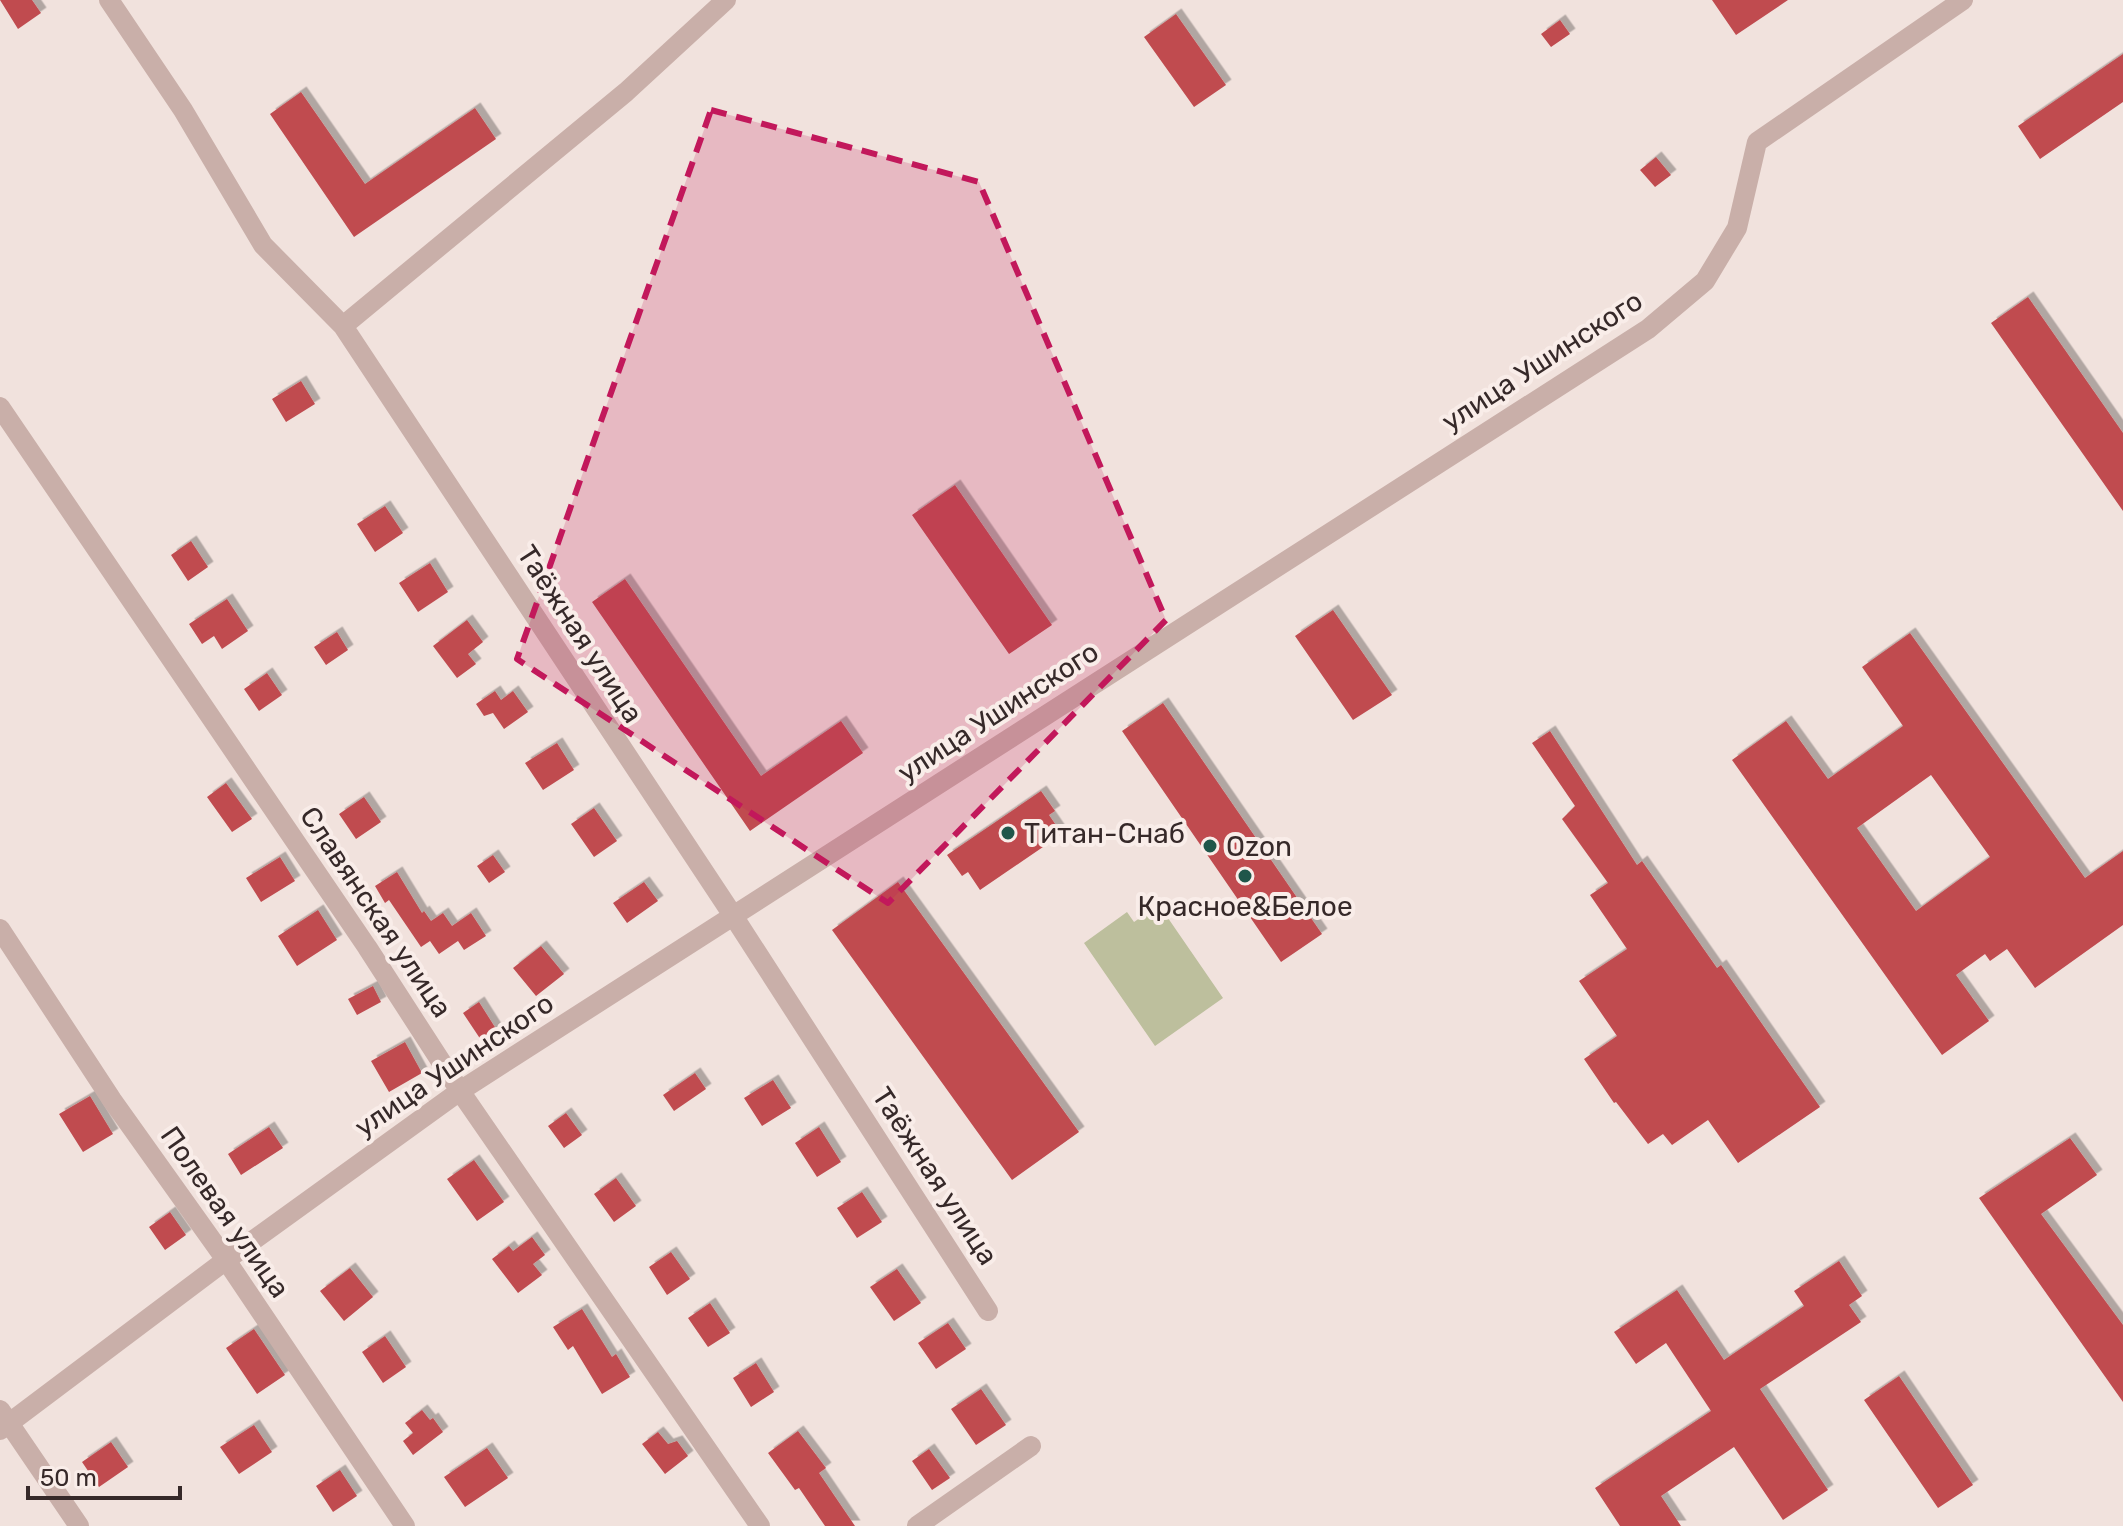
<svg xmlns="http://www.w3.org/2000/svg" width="2123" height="1526" viewBox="0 0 2123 1526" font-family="Rubik,sans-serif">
  <defs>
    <filter id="shadow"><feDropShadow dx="5.5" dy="-5.5" stdDeviation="0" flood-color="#0004"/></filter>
  </defs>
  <rect width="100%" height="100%" fill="#f1e2dd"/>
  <path fill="#bdbf9d" d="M1159,905l64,93 -68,48 -71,-103 43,-31 7,10z"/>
  <path fill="#c04b50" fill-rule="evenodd" filter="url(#shadow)" d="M0,0h32l9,13 -23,16z
    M1712,0h76l-52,35z
    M1176,14l50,71 -32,22 -50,-70z
    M1560,20l10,14 -19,13 -10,-13z
    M2123,54v48l-83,57 -22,-33z
    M301,92l64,92 110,-76 21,31 -142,98 -84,-123z
    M1656,157l15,18 -16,12 -15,-17z
    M2028,297l95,136v78l-132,-188z
    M301,381l14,23 -29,18 -14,-23z
    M955,485l97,140 -43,29 -97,-139z
    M385,506l18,27 -28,19 -18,-28z
    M191,541l17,26 -20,14 -17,-26z
    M430,563l18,29 -30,20 -19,-29z
    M625,579l136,197 80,-55 22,32 -113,78 -158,-229z
    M227,599l21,32 -26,18 -8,-13 -12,8 -13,-20z
    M1333,610l59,85 -39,25 -58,-84z
    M467,620l16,22 -15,12 8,10 -19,14 -24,-32z
    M337,632l11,18 -22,15 -12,-18z
    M1910,633l175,245 38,-27v74l-88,63 -28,-39 -17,12 -5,-7 -29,21 33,46 -47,34 -210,-295 54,-39 42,58 75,-53 -41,-59zM1931,775l59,82 -74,54 -59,-83z
    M267,673l15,22 -23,16 -15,-22z
    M495,691l6,9 12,-9 15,21 -24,17 -11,-16 -9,3 -8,-12z
    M1163,703l159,231 -41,28 -159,-231z
    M1550,731l87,134 5,-4 75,107 4,-3 99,142 -82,56 -30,-43 -36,25 -9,-11 -15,10 -32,-42 -2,1 -30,-44 33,-23 -38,-55 48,-32 -37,-54 18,-12 -46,-64 13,-13 -43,-63z
    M557,743l17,27 -31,20 -18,-27z
    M226,783l26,36 -20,13 -25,-35z
    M1041,791l14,20 -6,4 13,19 -82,56 -12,-18 -6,4 -15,-21z
    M364,797l17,25 -25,17 -17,-25z
    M594,808l23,33 -23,16 -23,-33z
    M493,855l12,17 -16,11 -12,-17z
    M280,857l15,24 -34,21 -15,-24z
    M397,872l25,41 2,-2 7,10 12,-8 9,13 19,-13 15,23 -22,14 -6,-9 -19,13 -9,-13 -9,6 -32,-47 -4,3 -10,-17z
    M644,882l14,19 -31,22 -14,-20z
    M898,882l181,250 -67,48 -180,-250z
    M318,910l19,30 -40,26 -19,-30z
    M541,946l23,28 -28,22 -23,-28z
    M373,986l8,16 -24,13 -9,-16z
    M479,1002l19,30 -15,11 -20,-30z
    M405,1042l17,31 -33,19 -18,-31z
    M695,1073l11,16 -32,22 -11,-16z
    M773,1080l18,28 -29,18 -18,-28z
    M90,1096l23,38 -30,18 -24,-38z
    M566,1113l16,22 -18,13 -16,-22z
    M269,1127l14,21 -42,27 -13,-21z
    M819,1127l22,35 -24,15 -22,-34z
    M2070,1138l27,37 -56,39 82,111v77l-144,-204z
    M474,1160l30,42 -27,19 -30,-42z
    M616,1178l20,28 -22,16 -20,-28z
    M862,1192l20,30 -25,16 -20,-30z
    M170,1212l16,23 -21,15 -16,-23z
    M532,1237l13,18 -12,9 9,11 -24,18 -26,-34 17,-13 4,5z
    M671,1252l19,27 -23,16 -18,-28z
    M1839,1261l23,35 -13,9 12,17 -101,67 68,101 -45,30 -49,-73 -73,49 20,30h-61l-25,-38 116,-77 -45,-68 -30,21 -22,-32 63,-42 47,70 80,-54 -10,-15z
    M350,1268l23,29 -29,24 -24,-30z
    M897,1269l24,34 -27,18 -24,-34z
    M710,1303l20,30 -22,14 -20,-29z
    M582,1309l30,48 4,-3 14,23 -28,17 -29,-48 -5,4 -15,-23z
    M948,1323l18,26 -30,20 -18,-26z
    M254,1329l31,46 -28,19 -31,-46z
    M385,1336l21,31 -23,16 -21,-31z
    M756,1363l18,29 -23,15 -18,-29z
    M1899,1376l74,109 -35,23 -74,-108z
    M981,1389l25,36 -30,20 -25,-36z
    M422,1410l8,10 3,-2 10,14 -30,23 -10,-14 10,-8 -8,-10z
    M254,1425l18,27 -33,22 -19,-27z
    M798,1431l28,37 -7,5 36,53h-30l-26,-38 -4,2 -27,-37z
    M658,1432l10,12 9,-3 11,15 -23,18 -23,-30z
    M111,1442l17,25 -29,20 -17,-25z
    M487,1448l21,30 -43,29 -21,-30z
    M929,1449l21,29 -18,12 -20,-29z
    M340,1470l17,26 -24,16 -17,-26z"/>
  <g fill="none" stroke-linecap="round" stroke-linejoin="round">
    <path stroke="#c9afa9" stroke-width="20" d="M109,0l74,110 80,135 80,81 389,588 256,397
      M343,326l283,-234 100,-92
      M0,407l367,540 93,144 300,435
      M0,929l112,171 114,160 179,266
      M0,1410l79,116
      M0,1430l226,-170 234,-169 1188,-762 57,-48 32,-53 20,-86 206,-142
      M917,1526l114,-80"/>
  </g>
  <path fill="#c2185b" fill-opacity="0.2" stroke="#c2185b" stroke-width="6" stroke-dasharray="16 10" stroke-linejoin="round" d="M711,110l268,72 187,438 -278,283 -371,-244z"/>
  <g fill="#20564a" stroke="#f9ede9" stroke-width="3">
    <circle cx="1008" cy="833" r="8"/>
    <circle cx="1210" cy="846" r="8"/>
    <circle cx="1245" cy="876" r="8"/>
  </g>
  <g text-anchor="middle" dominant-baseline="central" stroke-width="8" stroke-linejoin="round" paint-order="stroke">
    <g font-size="28" fill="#362929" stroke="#f9ede9">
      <text transform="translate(1542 361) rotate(-33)">улица Ушинского</text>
      <text transform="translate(580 634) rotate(57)">Таёжная улица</text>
      <text transform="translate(998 712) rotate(-33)">улица Ушинского</text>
      <text transform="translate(376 912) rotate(56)">Славянская улица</text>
      <text transform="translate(454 1065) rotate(-34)">улица Ушинского</text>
      <text transform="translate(935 1176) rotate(57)">Таёжная улица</text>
      <text transform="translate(225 1212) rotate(55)">Полевая улица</text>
    </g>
    <g font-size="28" fill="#362929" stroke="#f9ede9" text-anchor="start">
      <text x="1024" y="833">Титан-Снаб</text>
      <text x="1226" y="846">Ozon</text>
      <text x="1245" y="906" text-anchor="middle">Красное&amp;Белое</text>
    </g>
  </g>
  <path d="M28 1486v12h152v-12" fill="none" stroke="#362929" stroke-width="4"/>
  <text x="40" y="1486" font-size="24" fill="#362929" stroke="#f9ede9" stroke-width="6" paint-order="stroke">50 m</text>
</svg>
